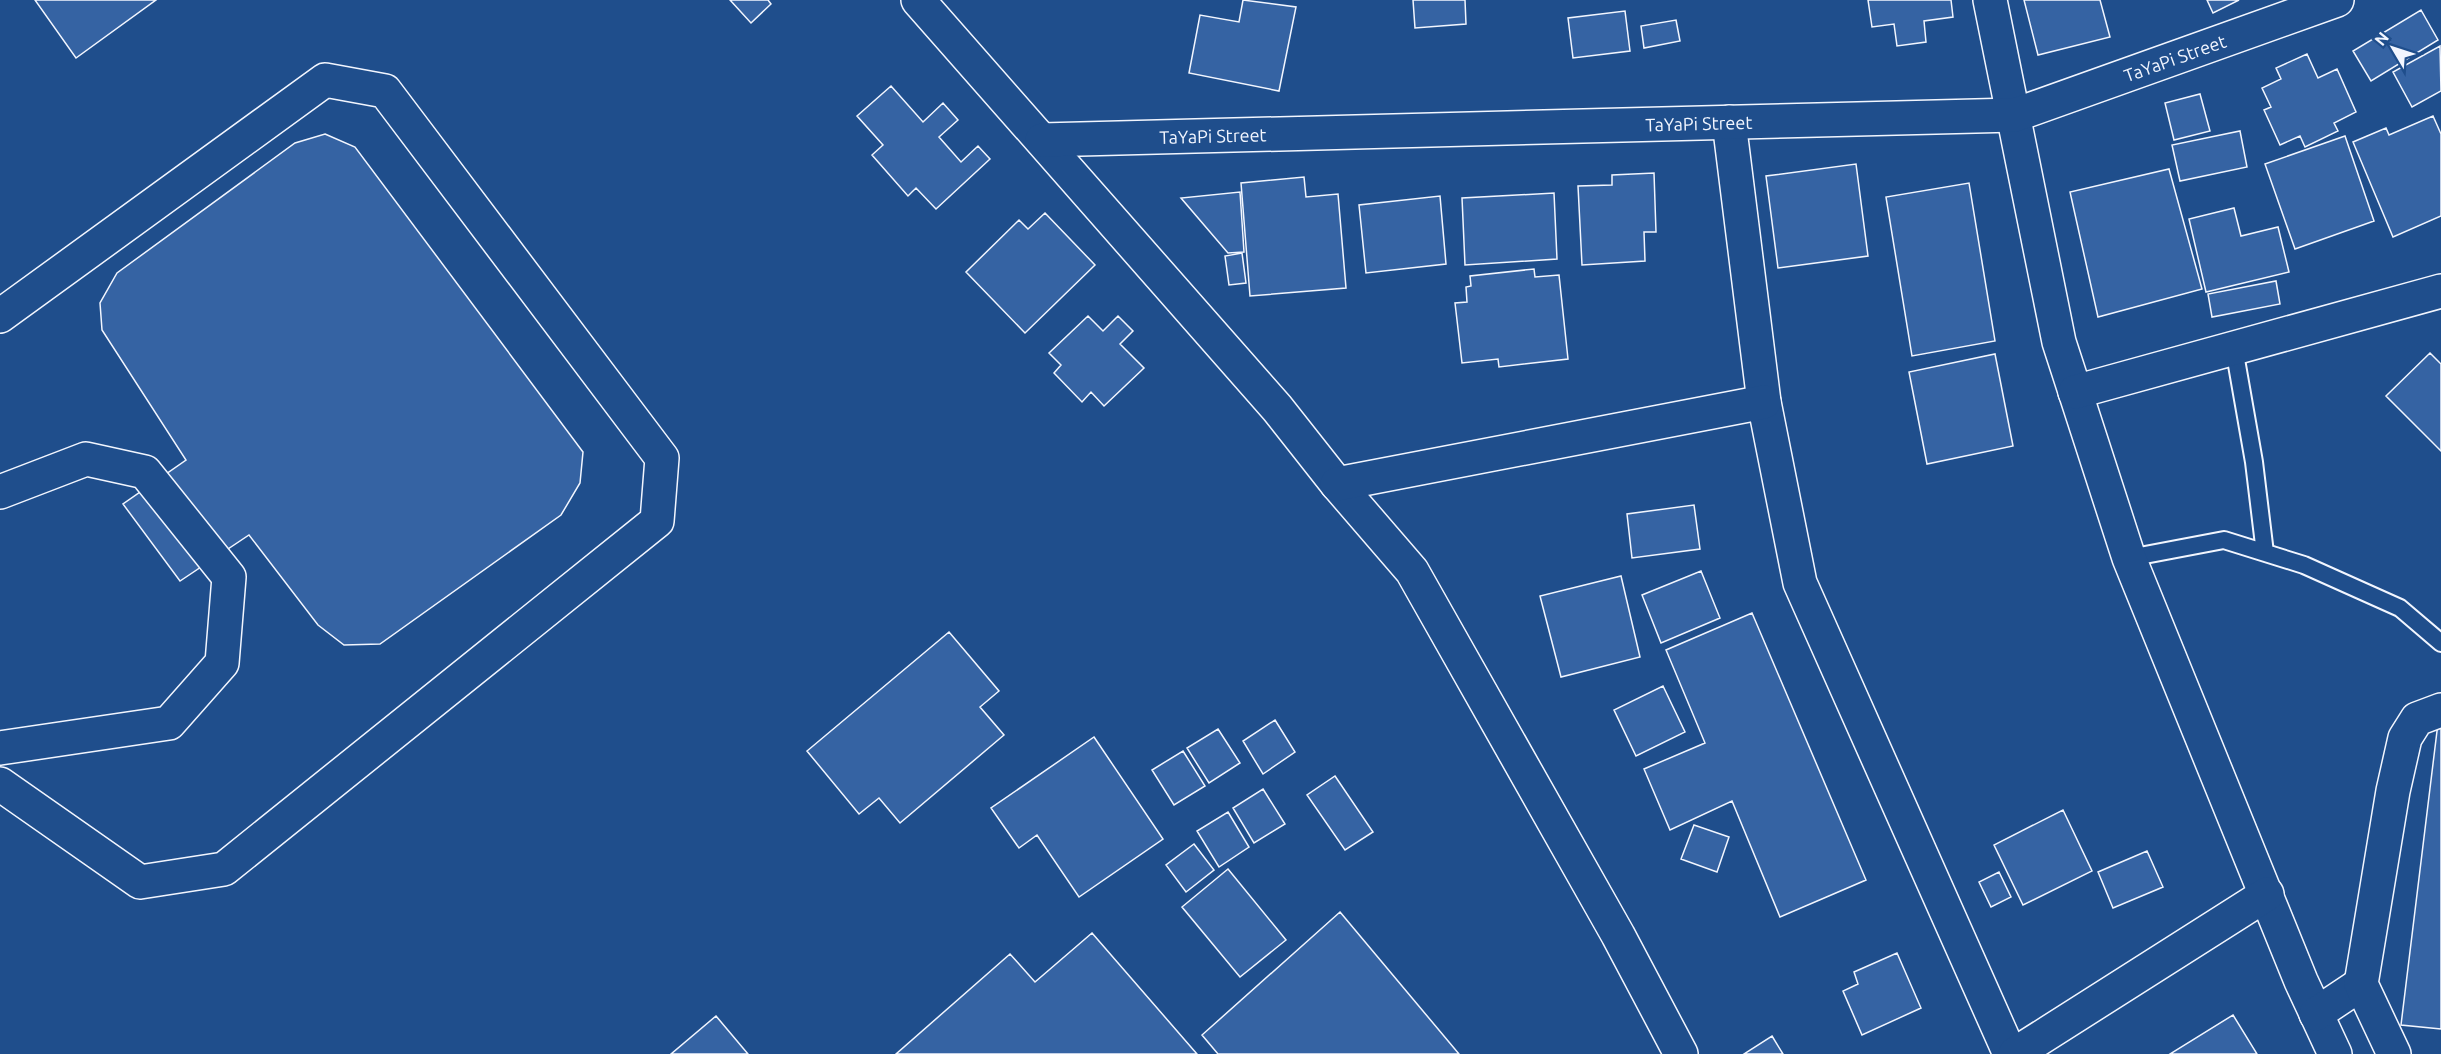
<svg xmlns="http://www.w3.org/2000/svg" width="2441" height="1054" viewBox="0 0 2441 1054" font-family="Ubuntu,sans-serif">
  <rect width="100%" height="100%" fill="#1f4e8c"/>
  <path fill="#3563a3" stroke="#f2f6ff" stroke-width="1.5" d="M35,0h121l-80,58z
    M730,0h38l3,4 -20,19z
    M1243,0l53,7 -17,84 -90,-18 11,-58 39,7z
    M1413,0h52l1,24 -51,4z
    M1868,0h83l2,17 -29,4 2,21 -29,4 -3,-22 -22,3z
    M2024,0h76l10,37 -72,18z
    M2207,0h32l-26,13z
    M2421,10l17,30 -67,41 -18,-30z
    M1625,11l5,40 -57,7 -5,-40z
    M1676,20l4,21 -36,7 -3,-22z
    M2440,46l1,45 -29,16 -19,-35z
    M2307,54l11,24 19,-9 19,43 -22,11 4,8 -33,16 -5,-11 -20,9 -16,-35 7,-3 -9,-19 19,-9 -5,-11z
    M891,86l32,36 20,-19 15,17 -19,17 22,25 17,-16 12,13 -54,50 -20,-21 -8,8 -36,-41 11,-10 -26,-29z
    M2200,94l10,37 -36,9 -9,-37z
    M2433,116l8,18v82l-48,21 -40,-95 33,-14 3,7z
    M2240,131l7,36 -67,14 -8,-36z
    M325,134l30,13 228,305 -3,31 -19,32 -181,129 -36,1 -26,-20 -69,-90 -69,46 -57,-77 63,-44 -84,-130 -2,-27 17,-30 178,-130z
    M2345,136l29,85 -79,28 -30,-85z
    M1856,164l12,92 -90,12 -12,-92z
    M2169,169l33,120 -104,28 -28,-125z
    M1654,173l2,59h-12l1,29 -63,4 -4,-79 34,-1v-10z
    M1304,177l2,20 32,-3 8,94 -96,8 -9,-113z
    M1969,183l26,158 -83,15 -26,-159z
    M1240,192l4,60 -16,1 -47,-55z
    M1554,193l3,66 -92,6 -3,-67z
    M1440,196l6,68 -80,9 -7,-68z
    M2234,208l7,28 37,-9 11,45 -83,20 -17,-73z
    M1045,213l50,52 -70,68 -59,-61 53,-52 9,9z
    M1242,253l4,30 -17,2 -4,-29z
    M1534,269l1,8 24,-2 9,84 -69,8 -1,-8 -36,4 -7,-60 12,-1 -1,-15 5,-1 -1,-10z
    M2276,281l4,23 -68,13 -4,-23z
    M1088,316l15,15 15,-15 15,15 -13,13 24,24 -40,38 -13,-14 -9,10 -28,-29 7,-8 -12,-12z
    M2430,353l11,11v87l-55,-55z
    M1995,354l18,92 -86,18 -18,-92z
    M1694,505l6,44 -68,9 -5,-44z
    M1701,571l19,47 -59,25 -19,-48z
    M1621,576l19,81 -79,20 -21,-81z
    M1752,613l114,267 -86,37 -48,-116 -62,29 -26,-61 61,-26 -39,-93z
    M949,632l50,59 -19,16 24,28 -104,88 -21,-25 -20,16 -52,-63z
    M1663,686l22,46 -49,24 -22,-46z
    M1275,720l20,32 -32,22 -20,-33z
    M2438,723l3,1v305l-40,-4z
    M1218,729l22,34 -31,20 -22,-35z
    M1094,737l69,102 -84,58 -42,-62 -18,13 -28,-40z
    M1183,751l22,35 -31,19 -22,-35z
    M1335,776l38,56 -28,18 -38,-55z
    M1263,789l22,35 -31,19 -21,-35z
    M2063,810l29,61 -69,34 -29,-60z
    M1228,812l21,35 -30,20 -22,-36z
    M1694,825l35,12 -12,35 -36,-13z
    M1194,844l20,26 -28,22 -20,-27z
    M2147,851l16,36 -50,21 -15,-36z
    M1228,869l58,71 -46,37 -58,-70z
    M1999,872l12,25 -20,10 -12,-25z
    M1340,912l119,142h-241l-16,-19z
    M1092,933l105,121h-301l114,-100 25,28z
    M1897,953l24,55 -59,27 -19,-44 15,-7 -4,-12z
    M2233,1015l24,39h-87z
    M716,1016l32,38h-77z
    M1772,1036l11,18h-39z"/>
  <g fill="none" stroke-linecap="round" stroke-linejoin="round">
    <g stroke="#f2f6ff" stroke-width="20">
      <path id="service" d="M2234,348l20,114 11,91
        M2129,558l95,-18 80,25 96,43 41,35"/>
    </g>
    <g stroke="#f2f6ff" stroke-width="36">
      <g id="minor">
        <path d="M918,0l359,408 60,76 75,87 206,364 63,119"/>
        <path d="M1990,0l69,342 70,216 172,423 34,73"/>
        <path d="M1729,122l35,280 36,181 210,471"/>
        <path id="s1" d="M1042,140l973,-25 322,-115"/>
        <path d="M0,316l325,-236 60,11 277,367 -5,63 -433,348 -84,13 -140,-98"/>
        <path d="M2075,392l366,-101"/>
        <path d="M1337,484l427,-82"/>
        <path d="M0,492l86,-33 59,13 84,105 -7,86 -53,60 -169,25"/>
        <path d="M2316,1014l45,-30"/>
        <path d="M2015,1054l252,-160"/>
        <path d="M2394,1054l-33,-70 32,-193 12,-53 12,-19 24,-9"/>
      </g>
    </g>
    <use href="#service" stroke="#1f4e8c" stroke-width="16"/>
    <use href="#minor" stroke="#1f4e8c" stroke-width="33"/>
  </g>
  <g text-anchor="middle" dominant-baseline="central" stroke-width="4.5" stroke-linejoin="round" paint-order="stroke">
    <g font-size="18" fill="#f2f6ff" stroke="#1f4e8c">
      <text stroke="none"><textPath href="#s1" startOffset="1143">TaYaPi Street</textPath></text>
      <text stroke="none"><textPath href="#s1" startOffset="657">TaYaPi Street</textPath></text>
      <text stroke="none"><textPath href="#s1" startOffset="171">TaYaPi Street</textPath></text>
    </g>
  </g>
  <g transform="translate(2393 48) rotate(309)" stroke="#1f4e8c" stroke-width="4.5" paint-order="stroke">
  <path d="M0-4.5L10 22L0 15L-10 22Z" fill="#f2f6ff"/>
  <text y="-9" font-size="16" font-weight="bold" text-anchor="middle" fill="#f2f6ff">N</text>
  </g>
</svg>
